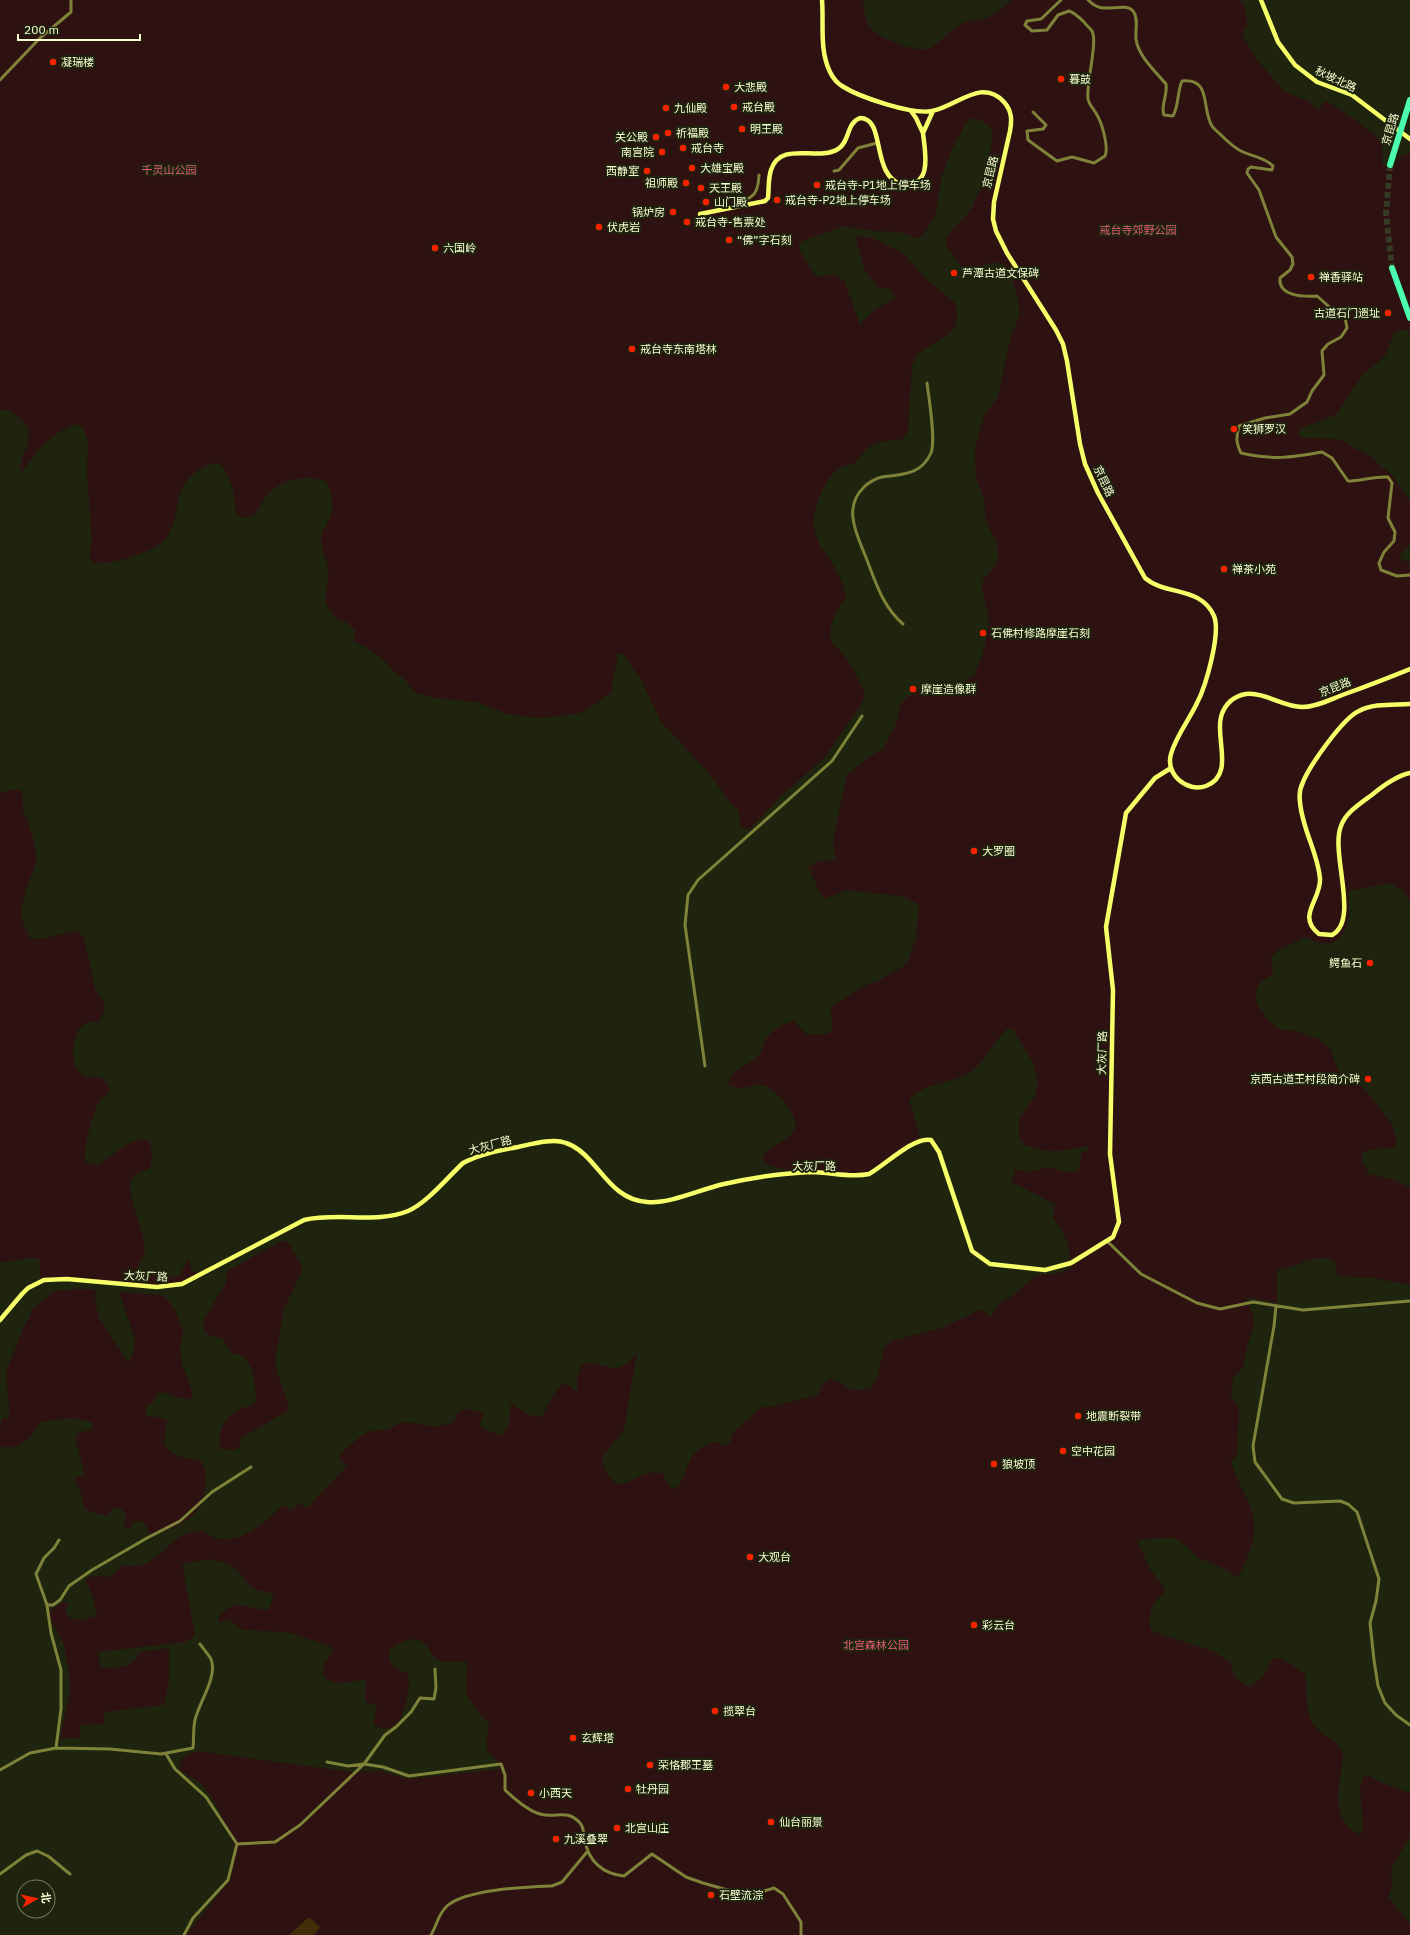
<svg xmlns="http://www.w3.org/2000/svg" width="1410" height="1935" viewBox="0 0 1410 1935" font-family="'IBM Plex Sans','Noto Sans SC',sans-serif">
  <rect width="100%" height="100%" fill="#1f240e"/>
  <path fill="#2e1111" d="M0,0h863c1,9 2,21 8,29 8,9 45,24 56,20 12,-4 22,-19 34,-25 10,-5 20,-3 29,-7 8,-4 15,-13 22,-17h228c7,9 7,17 7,28l-4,3 1,7 13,22 28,32 23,9 10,9 7,-9c12,6 50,30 56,42 3,6 1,15 1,22l12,4 4,-12 12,-4v177h-11l-5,4 -10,23 -22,18 -26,40 -30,11 -6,3 -2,5 4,4 34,1 10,3 8,6 18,9 8,9 11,8 19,28v41l-11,14 3,3 8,2 -3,3 3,1v335l-8,-11 -12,-7 -42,8c2,19 3,56 -27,52 -5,-1 -10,-4 -15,-6l-30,14 -5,8 2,16 -13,7 -4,10 1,12 9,14 14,12 15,1 24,8 11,10 10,26 22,11 28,35 6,15v11l-28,3 -6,4v7l7,13 25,6 16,8v97l-36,-7 -37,-2 -1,-13c-20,-14 -39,6 -59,7v33l-31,-6 7,17 1,10 -8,26 -3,18 -11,10c2,7 -1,10 -1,17 0,6 7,7 8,17l-2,42 -6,8c11,36 34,52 18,91 -4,9 -7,18 -13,25l-10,-9 -28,-11 -11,-12 -15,-9 -35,3 13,29 14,19v5c-13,10 -15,20 -14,36l4,3 59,19 18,12 3,14 15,10c31,-16 9,-48 56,-13 3,17 -1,37 9,51 7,11 23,13 28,28 2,5 0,13 -1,18 -4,24 -7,51 17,63l5,-2 -3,-46 3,-9 6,-1 15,8 26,9v43l-17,29 -2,6 1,17 -4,9 22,27v11h-1224l44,-55 4,-18v-17l-16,-37 -8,-13 -8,-10 -22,-15c-2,-12 7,-16 18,-19l152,21 31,-1 27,8 91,-10v-6c-3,-5 -10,-9 -12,-15 -2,-3 2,-18 2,-25l-11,-11 -12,-18 1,-29 -1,-4c-10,0 -23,3 -31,-3 -5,-4 -6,-12 -11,-15 -11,-9 -26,0 -35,7 -2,15 8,18 19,24 3,10 -3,41 -11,49 -3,3 -7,4 -11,6l-13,-4 4,-19 -11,-4c-3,-8 2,-14 -1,-22 -16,0 -29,9 -42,-4v-9l10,-18 -3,-3 -43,-14 -42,-2 -9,-4 -6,-7 -9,3 -3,-2c1,-5 4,-7 8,-10 13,-12 28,1 43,0l5,-16 -20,-5 -21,-22 -11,-5 -12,-3 -28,5 13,70 -3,4 -7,4 -87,10 2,15c9,2 25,1 32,-5 4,-2 6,-7 8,-10l29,-4v34l-5,23 -60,7 1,12 -25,1v13h-20l10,-46 -1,-20 -5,-27 -17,-33 17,-10 4,1 -3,8 5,7 13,2 14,-4c-2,-8 -3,-16 -6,-24 -1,-5 -4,-7 -5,-13l7,-3 17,1 13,-12c6,0 14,2 19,0 25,-10 30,-34 61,-34 27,23 60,-6 80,-26l8,6 9,-8 7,5 40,-42 -9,-10 24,-21 8,-4 17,-1 13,-7 7,-1 29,5 16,-4c3,-3 4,-8 7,-11 4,-6 20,-1 25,2l-4,10 2,4 20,8 7,-12 2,-21c10,6 19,16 31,13l16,-28 5,-4 7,1 3,5h5l-1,-12 5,-14c22,-7 33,20 55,-12l-13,78 -22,27c2,12 6,19 14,27 17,1 28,-17 47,-10l6,12 5,3 5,-3c12,-22 7,-34 35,-44l13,4 3,-3 3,-10 28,-26h9l48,-12 5,-11 6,-5c19,3 15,16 42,9l7,-14 6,-27 8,-6 50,-13 38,-18 5,1 3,5 4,-1 7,-11 15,-9 21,-19 24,-3 11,-4c1,-17 -4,-39 -17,-50l2,-15 -43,-22 3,-13 15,3 18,-5 16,5 14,-1 4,-18 6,-3v-4l-31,5h-11l-21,-6 -6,-8v-18l16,-23 3,-13 -5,-20 -20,-34h-6c-13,12 -20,30 -34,41 -19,14 -47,11 -64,30l11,37 -53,35 -7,2c-22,-1 -80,-1 -96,-11 -8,-24 56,-18 21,-60 -30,-36 -33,-6 -56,-18l-1,-4c5,-12 24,-17 32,-27 3,-4 3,-11 6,-15 6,-9 18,-16 28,-18l12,13h20l6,-3 -1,-24 2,-2 34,-20 13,-5 24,-14 4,-5 8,-23 3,-32 -2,-3 -15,-7 -50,-5 -6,-1 -21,9c-5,-3 -12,-24 -17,-32l12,-6 16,-1 -3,-20 14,-65 22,-18 14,-8 12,-23 6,-22 4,-5 17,-11 15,4 17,-4 20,-12 9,-23 6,-27 -1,-12 -6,-25 1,-9 12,-14 4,-11 -3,-13 -10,-20 -2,-24 -7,-16 -2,-18v-16l10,-34 13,-17 12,-57 10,-27 -4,-23 -10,-24 -9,-4 -33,8 -18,-25v-8c8,-10 18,-17 25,-28 7,-11 25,-65 21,-78 -3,-8 -12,-12 -20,-13l-6,5 -14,26 -11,29 -5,36 -13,22 -7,2 -10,-4 -8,-2 -25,-1 -29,-5 -46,17 3,10 15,24c12,-2 21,-5 29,5l15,43c10,-12 19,-20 35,-26l-4,-10 -13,-1 -14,-19 -9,-33 18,2 30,15 22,25 31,26 1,15 -2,8 -8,8 -30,19 -5,11 -4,65 -5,9c-13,2 -26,1 -37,10 -4,4 -7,11 -12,14 -4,3 -10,2 -14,5 -9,4 -14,16 -18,24 -26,52 17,60 24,106 -8,11 -22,31 -13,46 2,2 5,4 7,6 8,9 21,33 25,44l-4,11 -37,53 -42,37 -33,34 -8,-2 -3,-17 -9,-9 -20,-28 -48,-51 -21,-44 -17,-24h-6c1,15 -7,24 -5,38l-25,18 -11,4 -36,4 -32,-4 -32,-12 -40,-4 -21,-5 -11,-15 -10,-6 -7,-9 -19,-15 -15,-7 3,-10 -9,-9 -8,-1c-24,-22 -8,-30 -11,-53 -1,-11 -8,-18 -7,-30 0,-5 4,-9 6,-14 9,-19 6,-25 -1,-43 -17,-6 -39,-3 -54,9 -8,7 -12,17 -18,25l-14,3c-8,-10 -4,-17 -7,-29 -3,-9 -7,-18 -13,-26 -14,-1 -33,12 -38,26 -7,16 -5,35 -16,49 -8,10 -26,16 -38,20 -11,3 -24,7 -36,4l-3,-7 3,-13 -5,-68 1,-34 -6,-13 -7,-3c-24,9 -39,28 -53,48 -4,-11 2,-16 5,-26 7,-19 -6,-29 -21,-37l-6,2z
    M13,790h8c3,8 1,14 2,21 1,4 4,8 5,11 4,11 9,27 8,39 0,6 -4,12 -6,17 -8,24 -14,39 1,61 18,1 29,-6 46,-8l7,6 11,52 9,13v9l-5,11c-6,0 -11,-1 -16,3 -12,9 -15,44 1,50 5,3 12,1 18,3l7,9v5c-4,4 -8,7 -11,12 -6,11 -15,47 -13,58l13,3c8,-4 49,-42 53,-18 1,8 1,15 -2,22 -6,2 -13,4 -17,9 -9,11 14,56 13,73 -1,9 -10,12 -6,23 6,1 11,0 17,1 9,1 15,3 24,1l5,-12 4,-4 2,9 6,5 -15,9 -22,3 -119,-7 -2,-21h-9l-30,5v-470z
    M282,1241l6,1 15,26 -19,41 -9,51 2,12 12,34 -1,5 -46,26 -3,10 -4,3 -15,-1c-3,-18 5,-34 22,-41 6,-2 10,-2 14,-6 -1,-19 0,-46 -24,-49l-10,-15 -12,-2 -5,-4 -2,-11 23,-38 1,-12z
    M79,1289h12l5,2 -1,10 4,17 29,45c5,-6 7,-16 7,-24l-16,-47 42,3 6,4 8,11 7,17 1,7 -3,11 2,19 10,27v6c-14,10 -32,-19 -39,6l-5,1 -3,6 2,6 16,2 4,3 -3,22c8,16 20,14 36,17 7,11 7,17 5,30 -4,22 -18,33 -39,40 -6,2 -11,4 -18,3l-1,-6 -4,-6 -9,1 -5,8 -5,-5 2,-8 -5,-10 -9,2 -4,7 -17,-4 -7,-4 -3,-16 -7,-14 11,-3 -9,-34 1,-7 16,-6v-5c-16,-8 -35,-3 -52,-1 -10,15 -21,30 -41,24v-17l3,-11h7l-4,-45 16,-42 11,-22 16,-14 7,-4z"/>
  <path fill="#422f09" d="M309,1917l11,10 -6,8h-25z"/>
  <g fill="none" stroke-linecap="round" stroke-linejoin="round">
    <path stroke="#353a22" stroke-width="6" stroke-dasharray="6 3" stroke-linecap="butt" d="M1390,165l-4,48 6,55"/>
    <path stroke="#7e8339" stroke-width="3" d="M1088,0c4,4 10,8 16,8 9,1 23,-4 29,3 6,7 2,20 3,28 2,17 20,33 30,45 2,11 -6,23 -2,31l9,1c6,-10 4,-24 9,-35 30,-3 19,27 30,45 2,3 6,6 9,9 7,7 13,13 22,17 11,5 21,5 30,14l-1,4 -21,-3 -3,2 -1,4 12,17 17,47 16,20 1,7 -3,6 -10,8c-2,18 23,19 37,18l17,15 11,6 2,11 -6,9 -13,7 -6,7 2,24 -12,16 -5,11 -17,12 -25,4 -26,8c-3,11 -3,17 2,27 32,7 49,5 81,-1l10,6 16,23c13,0 26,-5 40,-4l4,6 -4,35 7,14 -1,9 -10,11 -5,11 2,7 16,6 13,-1
      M0,80l40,-42 31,-26v-12
      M1033,112l13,13 -3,4 -16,2 1,9 29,21 15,-4 22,6 11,-7c4,-8 -3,-33 -8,-41 -3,-6 -8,-10 -9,-16 -2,-16 10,-57 4,-68 -2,-3 -6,-6 -8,-9 -5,-5 -9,-9 -15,-11l-11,4 -11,15 -15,1 -7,-6 2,-4 14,-2 20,-19
      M834,171l5,-1 19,-22 19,-5
      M734,206c18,-9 24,-9 25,-31
      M903,624c-21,-18 -28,-44 -38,-69 -9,-22 -22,-48 -1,-68 4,-4 12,-9 18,-10 21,-3 39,-2 49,-24 5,-13 -2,-54 -4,-70
      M705,1066l-20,-141 3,-30 10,-15 134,-119 30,-45
      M1107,1241l34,33 56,29 23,6 33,-7 50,8 107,-9
      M1276,1306l-2,20 -21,120 2,16 27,37 12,4 46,-2 8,3 9,8 22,67 -3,22 -6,22 4,37 4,26 7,17 11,12 14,10
      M47,1605h6l7,-5 9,-14 23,-16 55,-32 33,-17 32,-29 39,-25
      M56,1748l5,-39v-39l-10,-37 -4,-28 -11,-31 8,-16 10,-10 5,-8
      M166,1754l9,15 31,28 31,47
      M327,1762l21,4 16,-2 19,3 26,9 92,-12 4,11v15c10,9 22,20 35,24 16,5 26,-6 40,9 4,4 4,12 5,17 3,21 18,34 39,36l28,-22 34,23 17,6 28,8 23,3 20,-6 9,6 18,28v13
      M0,1770l30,-17 26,-5 54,1 51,5 32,-6c1,-9 0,-19 2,-28 4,-18 23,-43 16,-61 -3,-5 -8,-11 -11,-15
      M0,1874l26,-19 11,-4 11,5 22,18
      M184,1935l9,-17 35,-38 9,-36 38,-2 25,-17 64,-61 21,-29 11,-8 15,-15 9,-14 14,1 2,-11 -1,-19
      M431,1935c6,-10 7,-21 16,-29 19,-17 80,-19 105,-20l10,-4 25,-30"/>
    <path stroke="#f6ff68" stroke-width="4.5" d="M822,0c2,24 -3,49 8,72 3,6 7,11 12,14 17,11 70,29 90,25 24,-4 50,-34 72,-9 8,9 8,18 6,29l-16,71 -1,17 3,12 11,22 49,77 7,14 4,17 13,83 5,20 13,29 47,85c21,18 56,8 69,38 7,17 -8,70 -17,87 -8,17 -21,33 -26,51 -6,20 16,39 35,32 29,-11 9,-48 15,-69 3,-12 12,-21 25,-23 19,-2 37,13 56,13 15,0 29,-8 43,-13 22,-8 43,-16 65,-25
      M1261,0l17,42 17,23 22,17 35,13 58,44
      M911,111l5,7 7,15 10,-22
      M700,214l65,-13 3,-3c1,-9 0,-19 3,-28 10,-30 47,-8 67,-21 12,-7 8,-26 22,-31 27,0 9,58 44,68 29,-2 21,-33 19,-53
      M1410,704c-16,1 -37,-1 -51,7 -16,7 -49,54 -56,71 -3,6 -4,13 -3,20 2,27 18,51 20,77 1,21 -24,37 -1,55l13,1c28,-15 -2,-82 9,-109 5,-14 20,-23 32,-32 11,-9 23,-18 37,-21
      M0,1320l22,-26 6,-6 16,-8 23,-1 90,8 25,-3 122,-64c33,-8 73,4 104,-9 19,-8 40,-34 55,-48 16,-9 37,-13 55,-16 14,-3 35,-9 48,-4 32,11 40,56 81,59 24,2 54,-13 77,-18 27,-6 60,-11 87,-12 19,0 39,6 58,2 15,-8 45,-38 62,-34l8,12 33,99 18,13 55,6 26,-7 42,-26 6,-15 -9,-68 3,-164 -7,-63 20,-114 29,-35 16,-10"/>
    <path stroke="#4cffaf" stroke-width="6" d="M1392,268l18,50"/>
    <path stroke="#4cffaf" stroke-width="6" d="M1390,165l20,-65"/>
  </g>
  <g fill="#fc2200" stroke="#1f240e" stroke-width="1.5">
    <circle cx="53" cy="62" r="4"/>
    <circle cx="1061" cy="79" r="4"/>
    <circle cx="726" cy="87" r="4"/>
    <circle cx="734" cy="107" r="4"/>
    <circle cx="666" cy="108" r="4"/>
    <circle cx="742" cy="129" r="4"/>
    <circle cx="668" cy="133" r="4"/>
    <circle cx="656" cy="137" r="4"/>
    <circle cx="683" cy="148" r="4"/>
    <circle cx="662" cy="152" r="4"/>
    <circle cx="692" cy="168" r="4"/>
    <circle cx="647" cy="171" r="4"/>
    <circle cx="686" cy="183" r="4"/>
    <circle cx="817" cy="185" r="4"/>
    <circle cx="701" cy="188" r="4"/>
    <circle cx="777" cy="200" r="4"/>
    <circle cx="706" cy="202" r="4"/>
    <circle cx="673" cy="212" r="4"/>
    <circle cx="687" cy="222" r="4"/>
    <circle cx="599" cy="227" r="4"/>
    <circle cx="729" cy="240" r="4"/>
    <circle cx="435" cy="248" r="4"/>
    <circle cx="954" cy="273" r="4"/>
    <circle cx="1311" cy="277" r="4"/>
    <circle cx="1388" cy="313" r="4"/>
    <circle cx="632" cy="349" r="4"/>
    <circle cx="1234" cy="429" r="4"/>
    <circle cx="1224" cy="569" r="4"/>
    <circle cx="983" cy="633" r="4"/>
    <circle cx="913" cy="689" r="4"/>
    <circle cx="974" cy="851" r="4"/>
    <circle cx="1370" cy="963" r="4"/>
    <circle cx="1368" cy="1079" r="4"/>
    <circle cx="1078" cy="1416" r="4"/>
    <circle cx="1063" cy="1451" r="4"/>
    <circle cx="994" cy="1464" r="4"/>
    <circle cx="750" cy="1557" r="4"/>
    <circle cx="974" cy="1625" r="4"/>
    <circle cx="715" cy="1711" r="4"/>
    <circle cx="573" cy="1738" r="4"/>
    <circle cx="650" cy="1765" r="4"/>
    <circle cx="628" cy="1789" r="4"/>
    <circle cx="531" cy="1793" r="4"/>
    <circle cx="771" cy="1822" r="4"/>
    <circle cx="617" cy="1828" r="4"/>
    <circle cx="556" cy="1839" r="4"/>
    <circle cx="711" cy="1895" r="4"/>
  </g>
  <g text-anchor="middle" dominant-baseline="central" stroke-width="4" stroke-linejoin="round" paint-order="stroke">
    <g font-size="11" fill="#f8ffd1" stroke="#1f240e" text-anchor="start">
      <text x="61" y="62">凝瑞楼</text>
      <text x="1069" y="79">暮鼓</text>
      <text x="734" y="87">大悲殿</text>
      <text x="742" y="107">戒台殿</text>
      <text x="674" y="108">九仙殿</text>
      <text x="750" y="129">明王殿</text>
      <text x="676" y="133">祈福殿</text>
      <text x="648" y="137" text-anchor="end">关公殿</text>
      <text x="691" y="148">戒台寺</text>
      <text x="654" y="152" text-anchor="end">南宫院</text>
      <text x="700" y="168">大雄宝殿</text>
      <text x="639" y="171" text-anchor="end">西静室</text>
      <text x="678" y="183" text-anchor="end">祖师殿</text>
      <text x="825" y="185">戒台寺-P1地上停车场</text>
      <text x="709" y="188">天王殿</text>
      <text x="785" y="200">戒台寺-P2地上停车场</text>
      <text x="714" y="202">山门殿</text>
      <text x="665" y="212" text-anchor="end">锅炉房</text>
      <text x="695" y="222">戒台寺-售票处</text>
      <text x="607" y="227">伏虎岩</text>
      <text x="737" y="240">“佛”字石刻</text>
      <text x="443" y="248">六国岭</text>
      <text x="962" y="273">芦潭古道文保碑</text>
      <text x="1319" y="277">禅香驿站</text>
      <text x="1380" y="313" text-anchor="end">古道石门遗址</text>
      <text x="640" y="349">戒台寺东南塔林</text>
      <text x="1242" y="429">笑狮罗汉</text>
      <text x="1232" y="569">禅茶小苑</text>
      <text x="991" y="633">石佛村修路摩崖石刻</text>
      <text x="921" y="689">摩崖造像群</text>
      <text x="982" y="851">大罗圈</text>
      <text x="1362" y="963" text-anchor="end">鳄鱼石</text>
      <text x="1360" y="1079" text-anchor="end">京西古道王村段简介碑</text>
      <text x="1086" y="1416">地震断裂带</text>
      <text x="1071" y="1451">空中花园</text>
      <text x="1002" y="1464">狼坡顶</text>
      <text x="758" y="1557">大观台</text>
      <text x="982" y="1625">彩云台</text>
      <text x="723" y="1711">揽翠台</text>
      <text x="581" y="1738">玄辉塔</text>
      <text x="658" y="1765">荣恪郡王墓</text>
      <text x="636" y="1789">牡丹园</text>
      <text x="539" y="1793">小西天</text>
      <text x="779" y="1822">仙台丽景</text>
      <text x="625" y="1828">北宫山庄</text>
      <text x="564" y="1839">九溪叠翠</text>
      <text x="719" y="1895">石壁流淙</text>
    </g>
    <g font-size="11" fill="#f8ffd1" stroke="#1f240e">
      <text transform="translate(1336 79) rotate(25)">秋坡北路</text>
      <text transform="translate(1390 129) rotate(-73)">京昆路</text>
      <text transform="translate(990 172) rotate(-76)">京昆路</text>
      <text transform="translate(1104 481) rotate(65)">京昆路</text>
      <text transform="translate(1335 687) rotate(-21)">京昆路</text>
      <text transform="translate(1102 1053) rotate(-89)">大灰厂路</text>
      <text transform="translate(490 1145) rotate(-15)">大灰厂路</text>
      <text x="814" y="1166">大灰厂路</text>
      <text transform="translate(146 1276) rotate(2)">大灰厂路</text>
    </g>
    <g font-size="11" fill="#e05c78" stroke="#1f240e">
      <text x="169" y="170">千灵山公园</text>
      <text x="1138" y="230">戒台寺郊野公园</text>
      <text x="876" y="1645">北宫森林公园</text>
    </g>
  </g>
  <g transform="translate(36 1899) rotate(82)"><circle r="19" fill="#1f240e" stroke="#767c5c"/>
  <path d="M0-3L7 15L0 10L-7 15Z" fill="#fc2200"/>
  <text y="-6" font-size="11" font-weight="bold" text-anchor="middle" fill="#f8ffd1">北</text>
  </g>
  <path d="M18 34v6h122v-6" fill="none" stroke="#f8ffd1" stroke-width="2"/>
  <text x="24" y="34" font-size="12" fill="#f8ffd1" stroke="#1f240e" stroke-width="3" paint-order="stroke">200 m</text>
</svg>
